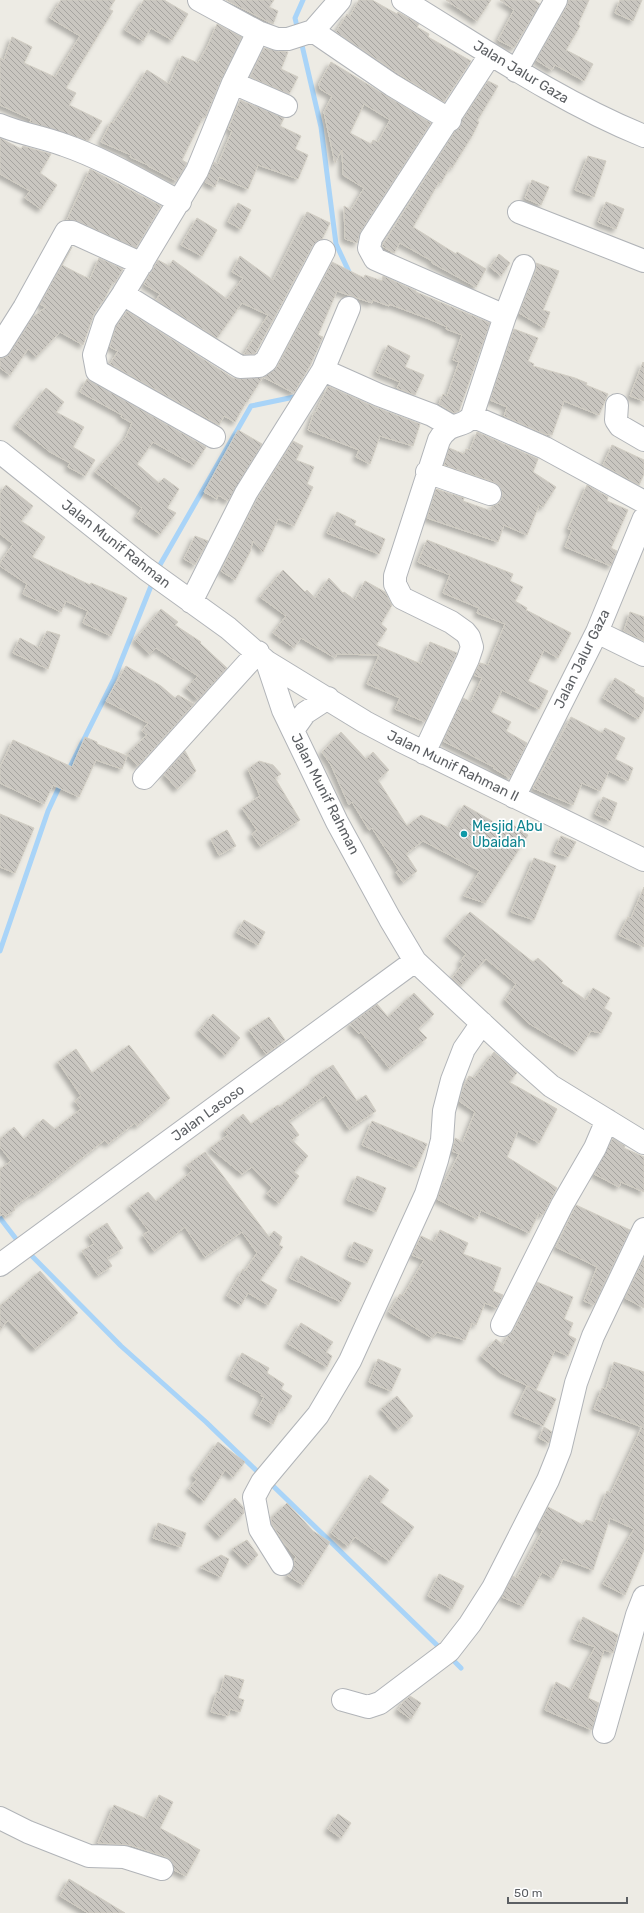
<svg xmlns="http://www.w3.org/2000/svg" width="644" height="1913" viewBox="0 0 644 1913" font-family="Rubik,sans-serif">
  <defs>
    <pattern id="building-back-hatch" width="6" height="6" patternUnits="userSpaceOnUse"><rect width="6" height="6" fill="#c9c6c0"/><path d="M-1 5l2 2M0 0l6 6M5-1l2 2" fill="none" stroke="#a6a4a0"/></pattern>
    <filter id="shadow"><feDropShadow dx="-3.5" dy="3.5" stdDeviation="2" flood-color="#0004"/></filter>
  </defs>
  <rect width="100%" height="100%" fill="#edebe4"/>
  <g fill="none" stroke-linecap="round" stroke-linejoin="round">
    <path stroke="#a9d4f8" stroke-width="5" d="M298,31l-3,-13 8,-18
      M301,41l20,86 15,117 15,32
      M157,570l94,-164 48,-10
      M68,771l46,-92 39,-98
      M0,951l48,-140 13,-28
      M0,1218l20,26
      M27,1251l94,95 85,76 55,53
      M269,1482l173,168
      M450,1657l11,11"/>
  </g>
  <path fill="url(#building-back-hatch)" stroke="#d1cdc3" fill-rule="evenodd" filter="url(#shadow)" d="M61,0h54l-6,9 4,2 -47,77 10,5 -7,12 33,16 -14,20 -58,-19 1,-3 -31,-14v-47l4,2 8,-23 20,10 -8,16 31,14 25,-41 -30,-18z
    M144,0h20l24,14 -16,26 -21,-12 -8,13 -18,-11z
    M226,0h48l-5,7 9,4 -5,13z
    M359,0h13l25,14 1,-2 21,12 -2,3 12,7 -1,3 43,24 -27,41 -45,-28 -63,-42 11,-18 3,2z
    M446,0h45l-14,21z
    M500,0h34l6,4 -26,44 -16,-8 16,-30z
    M568,0h21l-11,24 2,2 -14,24 27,14 -9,17 -29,-16 -3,5 -16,-10 31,-54z
    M620,0h22l-9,21 -18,-8z
    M217,24l25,13 -20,41 -17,40 -2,-1 -21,43 5,3 -10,18 -29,-15v-1l-18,-8 1,-2 -30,-13 10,-20 2,1 34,-53 22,14 13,-28 16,7 10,-18z
    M264,48l13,3 11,1 -7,17 17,8 -9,17 -39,-17z
    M331,62l100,61 -70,108 -4,12 -12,-4 -1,-33 7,4 13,-22 -21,-13 -1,-25 -7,13 -11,-51 8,-16 -12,-7 -1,-5zM364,104l26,16 -12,22 -5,-2 -2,4 -21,-11z
    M488,81l10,5 -21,35 2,1 -7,14 -20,32 -2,-1 -9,16 -2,-1 -26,45 43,27 1,-2 29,17 -10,18 -44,-24v-2l-32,-18 -6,10 -12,-7 73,-115 5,-4 2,-7z
    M240,100l44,18 -4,8 21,10 -6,13 13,6 -10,24 -40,-14 -10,24 -29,-12 -4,10 -10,-5 9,-20 4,2 14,-33 -4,-2z
    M0,138l21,11 2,-3 28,8 -11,19 17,12 -16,24 -16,-11 5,-7 -30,-17z
    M588,156l18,5 -12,36 -19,-7z
    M90,169l71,37 -25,42 -59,-27 -10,-1z
    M532,180l17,7 -8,18 -16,-7z
    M606,202l18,7 -8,20 -18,-7z
    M238,203l13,7 -10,19 -13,-7z
    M307,212l23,11 -8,16 -5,2 -4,4 -58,109h-11l24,-39 -26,-12 -25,35 -61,-38 4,-6 -16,-10 14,-24 11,6 4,-6 54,39 16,-21 -11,-6 8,-16 33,24z
    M197,218l20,12 -15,26 -21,-11z
    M72,247l-10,18 15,8 13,6 9,-21 24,11 -8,14 -2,-1 -8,16 -11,16 -11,31 -23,-13 -24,25 -8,-8 -18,26 -10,-7v-10l6,-1 4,-4 23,-36 13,-10 -6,-3z
    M499,254l11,9 -9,13 -11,-9z
    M332,262l32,16 1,-3 17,6 1,-5 33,15v1l74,31 -31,88 -5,2 -15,-9 4,-10 4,2 12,-34 -6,-2 9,-25 -16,-6 1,-2 -18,-8 -40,-15v2l-16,-6 -1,3 -35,-12 -19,44 5,2 -13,29 -16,27 -31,-16 14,-10z
    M536,263l23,8 -16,39 7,2 -6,16 -25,-15 17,-43z
    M127,311l106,67 8,1 22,-2 -16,25h-1l-11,20 -11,-6 -5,9 -109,-61 8,-13 -8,-4 6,-21z
    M514,329l24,9 -10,23 6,3 -1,2 42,12 12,5 -1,2 22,9 -9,21 -35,-14 -12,34 -5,-1v1l-43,-19 3,-9 -17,-7z
    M388,345l22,11 -5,11 19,8 -9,20 -18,-7 3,-6 -24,-10z
    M643,362l1,1v38l-14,-5z
    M87,379l119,68 -12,18 -41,-23 -16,22 22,19 5,-5 15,11 -12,19 9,5 -16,21 -24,-17 6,-9 -47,-36 31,-35 6,-14 -11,-6 1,-2 -42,-23z
    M328,386l47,21 45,17 -7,22 -33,-10 -10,28 -14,-7 3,-7 -51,-20 6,-18h2z
    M46,388l18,14 -8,10 28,15 -11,20 22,13 -10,16 -17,-9 2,-4 -20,-11 -34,-27z
    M238,430l24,14 -34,57 -10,-6 -1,4 -13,-7z
    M477,432l61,27 -5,13 23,15 -13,20 -4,-2 -12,30 -23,-10 -6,17 -71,-24 9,-29 28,9 -1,3 28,10 1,-5 6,-2 4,-6v-7l-3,-5 -5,-4 -50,-17 5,-17 15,6 2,-5 4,1z
    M293,441l10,5 -7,14 18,7 -7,17 6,3 -19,39 -16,-7 -15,33 -10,-11 -3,11 -15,28 -14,-9 36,-72z
    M612,445l32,15v14l-5,11 -36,-20z
    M6,485l27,21 -12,15 24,16 -13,20 58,28 1,-2 36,15 -16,38 -28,-13 5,-12 -22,-10 -5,11 -38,-18 4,-10 -27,-18v-3l13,-19 -13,-10v-41z
    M587,485l21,12 -1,4 21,9 -17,38 6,3 -6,15 -46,-19 7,-17 -4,-1z
    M337,512l19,9 -2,4 31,14 -6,15 -52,-21z
    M195,536l13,5 -13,24 -11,-6z
    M427,540l86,34 -3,7 13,6 -8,14 12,7 -1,2 45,23 -13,25 -14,-8 -16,31 20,10 -9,18 -37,-19 -11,22 20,10 -5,9 21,12 -17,35 -17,-10 1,-1 -51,-26 20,-43 8,4 11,-24 -8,-3 6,-12 8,2 17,-41 -28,-11 2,-5 -36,-15 7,-18 -32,-13z
    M283,570l22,22 2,-2 8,8 14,-20 14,15 1,-1 11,8 10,-19 20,11 7,13 -11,19 6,5 -11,16 45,19 9,-22 27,11 -32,69 -30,-13 5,-11 -33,-14 12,-29 -42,-1 -2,4 -34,-20 -7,10 -21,-15 13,-17 -26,-19z
    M161,609l17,13 -3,3 26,17 -1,1 27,25 -29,32 -12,-12 12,-12 -42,-28 -6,6 -15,-14z
    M630,612l14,5v24l-20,-10z
    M47,631l13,4 -12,34 -35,-16 7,-15 19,10z
    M126,666l35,20 14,12 3,-3 16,9 -56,62 -11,-12 20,-19 -5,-4 6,-8 -42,-22z
    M615,678l20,12 -1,2 10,6v11l-6,10 -35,-21z
    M571,717l31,16 3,-5 20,10 -10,21 18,9 -5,13 -19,-10 -9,20 -18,-8 -9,22 -40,-17z
    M341,732l25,27 7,-7 16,18 -11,10 29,46 14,-11 28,13 15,-23 42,24 4,-6 18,12 -43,68 -21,-7 16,-25 -57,-30 -17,13 11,17 -14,11 -7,-10 3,-2 -27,-42 -3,2 -17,-28 -3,3 -18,-40 -9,-13z
    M85,737l12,5v2l30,12 -5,13 -26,-9 -17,37 -26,-12 -9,19 -44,-21v-16l13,-27 59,27z
    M185,751l11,20 -19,18 -13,-15z
    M259,761l14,4 8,9 -6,4 25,42 -40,26 -8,-12 5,-4 -15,-22 18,-12 -12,-27z
    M603,797l14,6 -7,18 -15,-7z
    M0,814l34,14 -19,45 -15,-6z
    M227,830l9,16 -17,9 -8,-16z
    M561,836l15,6 -8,15 -14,-5z
    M534,858l22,8 -22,54 -23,-8z
    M644,887v60l-25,-12 9,-18 3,1z
    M470,912l63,50 5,-4 25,23 -2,2 25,17 7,-12 17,10 -6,10 8,5 -11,20 -10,-2 -14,21 -49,-29 -23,-23 11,-16 -30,-25 -26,27 -8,-8 11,-14 -3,-2 6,-8 -19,-17z
    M244,920l21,12 -7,13 -21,-12z
    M414,993l20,21 -16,15 9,9 -38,30 -28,-36 -2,2 -9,-10 27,-20 11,13z
    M213,1014l27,24 -15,17 -26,-24z
    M269,1017l16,23 -19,14 -17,-24z
    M129,1045l41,53 -33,28 -2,-3 -27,21 -3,-4 -71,55 -1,-2 -19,14 1,3 -10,6 -2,-2 -3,2v-47l11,-8 -11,-14v-8l14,-12 10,12 19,-20 12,10 26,-20 -6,-8 6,-5 -23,-34 18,-13 16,24z
    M494,1052l23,21 -8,9 48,27 -18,34 -21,-12 -11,26 50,31 -14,27 -4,-2 -10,20 -48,-23 -4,9 -40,-20 6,-17 1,1 15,-29 -7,-3 3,-12v-1l8,4 12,-30 -16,-11 4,-13 6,-12 5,2z
    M333,1065l24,36 9,-6 10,16 -27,18 -23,-34 -37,26 10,14 -7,5 16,16 -14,16 5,4 -20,27 -12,-9 5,-6 -20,-21 -10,7 -32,-26 18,-13 -4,-4 19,-17 8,10 27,-19 1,2 37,-28 -2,-2z
    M372,1121l55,23 -11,24 -54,-23z
    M613,1138l12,8 -1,2 20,9v35l-23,-10 -2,5 -25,-13z
    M205,1152l64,85 5,-6 8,6 -3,8 4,2 -23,33 17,10 -9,15 -20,-12 -7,12 -14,-9 16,-27 2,2 12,-18 -15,-21 -37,25 -20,-30 -31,24 -11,-16 6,-4 -19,-25 18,-14 8,9 36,-30 -5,-6z
    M357,1176l29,12 -10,24 -29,-12z
    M576,1205l54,25 -36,75 -10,-4 13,-34 -41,-20z
    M107,1223l16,25 -16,10 5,8 -14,9 -16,-24 12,-7 -5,-9z
    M440,1230l28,13 -5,11 38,14 -8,23 10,4 -6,13 -12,-5 -9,22 -4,-2 -7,17 -28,-8 -5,6 -43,-26 11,-18 3,2 21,-36 -12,-5 9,-19 13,6z
    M354,1242l19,8 -6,13 -19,-7z
    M301,1256l50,27 -10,19 -51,-24z
    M644,1258v50l-19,-10z
    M40,1271l38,42 -43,36 -27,-29 -8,10v-24z
    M537,1282l36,15 -9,22 9,4 -5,12 8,4 -8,17 -13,-6 -19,40 -35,-17 -20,-17 15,-17 7,6 5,-9 5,-5z
    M301,1323l32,19 -7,10 6,4 -5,11 -39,-23z
    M242,1353l27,15 -2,5 17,11 -3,5 11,7 -8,13 -3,-2 -8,17 -18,-10 9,-17 -3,-1 1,-2 -32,-18z
    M378,1359l23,10 -10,22 -22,-9z
    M614,1362l30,10v178l-19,45 -22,-11 31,-55 -24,-11 -17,52 -30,-11 -10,19 -11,-6 -19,34 -21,-9 11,-21 4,2 26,-48 -5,-3 10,-20 35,18 3,-5 9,2 12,-31 4,2 31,-66 -48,-18 8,-21 4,1z
    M527,1386l29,13 -13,27 -29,-13z
    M397,1396l16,20 -15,13 -17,-20z
    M544,1427l8,5 -3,11 -10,-5z
    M218,1442l27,20 -12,15 -8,-7 -21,31 -15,-12 8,-10 -4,-3z
    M370,1475l19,15 -9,12 34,25 -25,34 -34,-24 -7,9 -17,-13z
    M235,1498l8,9 1,6 -24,24 -12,-13z
    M287,1503l26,28 17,11 -27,43 -16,-10 6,-6 1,-8 2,-4 -12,-14 -12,-19 -1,-6z
    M158,1523l28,10 -5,14 -28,-9z
    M247,1540l11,15 -10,10 -16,-16z
    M221,1555l8,4 -8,18 -21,-10z
    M439,1574l25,12 -12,23 -24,-13z
    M583,1617l35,18 -5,18 -9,-3 -16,48 11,5 -7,27 -47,-20 11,-28 16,8 23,-43 -22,-8z
    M225,1675l19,5 -6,18 6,2 -4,12 -10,-3 -2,7 -17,-4 6,-20 3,1z
    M410,1696l11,7 -10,16 -13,-9 6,-9z
    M159,1795l14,7 -13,26 40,22 -14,26 -12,-6 -3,-9 -5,-4 -36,-12 -32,-2 16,-38 33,14z
    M338,1814l13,9 -10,15 -13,-9z
    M69,1879l56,34h-37l-28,-17z"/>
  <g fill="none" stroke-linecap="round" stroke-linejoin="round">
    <g stroke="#b1b4b8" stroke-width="24">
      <path id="minor" d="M199,0l59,32 19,7h11l25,-8 27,-31
        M403,0c79,48 155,101 241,136
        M313,31l79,54 58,35
        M516,71l40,-71
        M233,83l53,23
        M0,125c21,9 43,12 64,20 41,14 78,37 116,57
        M519,212l125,49
        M123,294l117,73 19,-1 7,-5 58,-110
        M505,316l19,-50
        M0,346l24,-38 42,-76h6l70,32
        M323,370l56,25 53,20 19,11
        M617,405l-1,15 4,6 24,14
        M472,416l73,32 99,54
        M214,437l-117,-66 -3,-16 11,-34 18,-27 74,-123 36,-88 25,-51
        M0,452l146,117 82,59 39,34 16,48 54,112 53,97 25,42 102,95 34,30 93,57
        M427,472l63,22
        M191,602l55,-109 77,-123 26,-62
        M597,632l47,23
        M267,662l98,60 36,19 243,119
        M293,730l12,-17 23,-15
        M424,753l44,-94 4,-12 -3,-10 -4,-5 -14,-10 -49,-24 -7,-14v-8l44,-136c12,-21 23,-10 33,-24l33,-100 -130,-57 -6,-11 2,-10 119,-183
        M144,778l114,-126
        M514,797l83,-165 47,-114
        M0,1265l415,-304
        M502,1325l60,-120 33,-57 12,-28
        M282,1564l-22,-35 -6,-32 8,-15 56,-67 32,-54 76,-167 11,-34 5,-20 2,-29 8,-31 12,-31 18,-26
        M343,1700l25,7 12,-4 69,-52 21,-27 23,-36 55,-108 12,-30 16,-67 17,-47 51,-107
        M604,1732l33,-117 7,-18
        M0,1818l28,14 61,24 35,1 38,12"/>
    </g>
    <use href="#minor" stroke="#fff" stroke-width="22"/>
  </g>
  <circle fill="#0f9aa8" stroke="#fff" stroke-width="1.5" cx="464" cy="834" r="4"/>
  <g text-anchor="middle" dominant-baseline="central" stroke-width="3.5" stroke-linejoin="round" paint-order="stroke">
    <g font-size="14" fill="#5c5f63" stroke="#fff">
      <text transform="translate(521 72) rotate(31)">Jalan Jalur Gaza</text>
      <text transform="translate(116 544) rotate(38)">Jalan Munif Rahman</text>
      <text transform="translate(582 659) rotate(-64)">Jalan Jalur Gaza</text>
      <text transform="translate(453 766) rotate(26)">Jalan Munif Rahman II</text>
      <text transform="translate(325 794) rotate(63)">Jalan Munif Rahman</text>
      <text transform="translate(208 1113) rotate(-36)">Jalan Lasoso</text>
    </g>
    <g font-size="14" fill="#0d838f" stroke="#fff" text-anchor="start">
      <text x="472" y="826">Mesjid Abu<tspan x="472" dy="16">Ubaidah</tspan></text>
    </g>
  </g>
  <path d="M508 1897v6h119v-6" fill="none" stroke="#5c5f63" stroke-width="2"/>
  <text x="514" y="1897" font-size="12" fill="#5c5f63" stroke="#ffffff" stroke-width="3" paint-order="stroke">50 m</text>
</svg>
